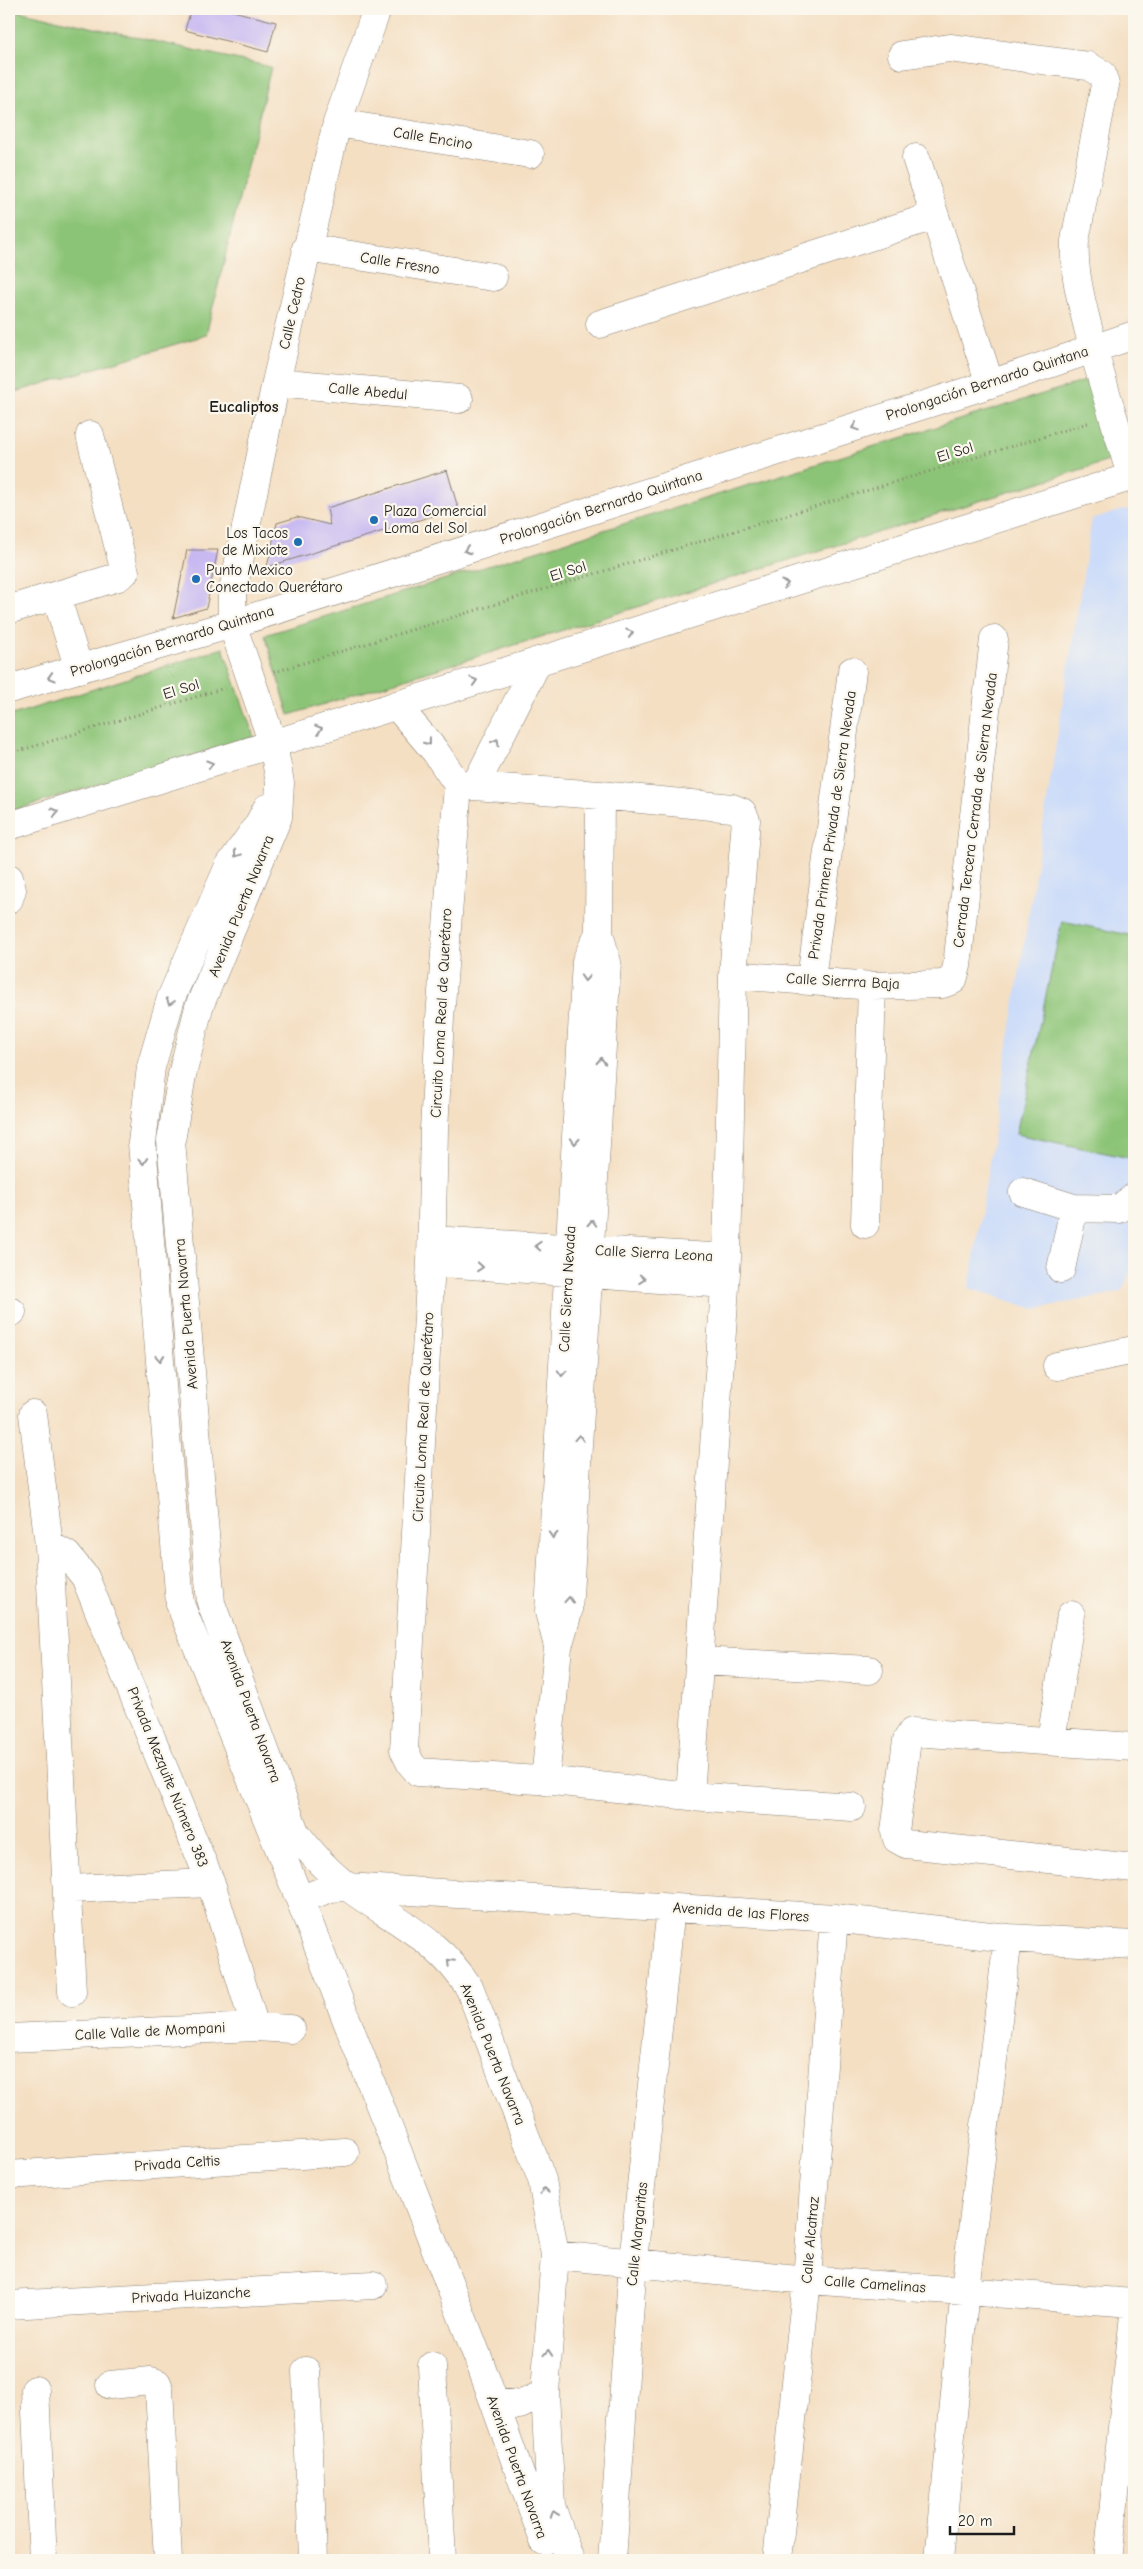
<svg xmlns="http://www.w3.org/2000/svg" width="1143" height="2569" viewBox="0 0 1143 2569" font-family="'Comic Neue',sans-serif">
  <rect width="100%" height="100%" fill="#fbf7ec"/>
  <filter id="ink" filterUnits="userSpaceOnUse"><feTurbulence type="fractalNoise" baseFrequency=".02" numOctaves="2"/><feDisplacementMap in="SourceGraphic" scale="10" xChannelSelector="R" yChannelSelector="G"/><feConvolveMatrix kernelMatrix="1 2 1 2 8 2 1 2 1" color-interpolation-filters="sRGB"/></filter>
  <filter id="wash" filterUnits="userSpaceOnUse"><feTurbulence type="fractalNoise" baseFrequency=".0096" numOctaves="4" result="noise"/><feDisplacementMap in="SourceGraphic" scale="20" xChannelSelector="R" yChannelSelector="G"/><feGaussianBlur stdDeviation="1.12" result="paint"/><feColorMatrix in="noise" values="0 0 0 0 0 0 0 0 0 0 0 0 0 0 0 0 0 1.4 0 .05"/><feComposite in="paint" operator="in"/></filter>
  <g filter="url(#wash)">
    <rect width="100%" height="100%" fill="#f4dfc3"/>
    <path fill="#cbdbf9" d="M1134,507v759l-13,26 -86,17 -66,-21 123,-769z"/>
    <path fill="#8cc477" stroke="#54704a" d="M9,9l262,58 -65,268 -197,59z
      M1091,379l24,80 -826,256 -24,-80z
      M223,648l31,89 -245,75v-96z
      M1062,921l72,15v223l-118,-25z"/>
    <g id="blocks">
      <path fill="#c3b4f2" d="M191,9h34l51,13 -8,30 -83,-22z
        M447,470l11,38 -191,59 10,-44 20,-6 33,8 -3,-17z
        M187,550h31l-12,58 -33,10z"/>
    </g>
  </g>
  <g filter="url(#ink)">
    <use href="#blocks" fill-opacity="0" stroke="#887e70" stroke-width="1"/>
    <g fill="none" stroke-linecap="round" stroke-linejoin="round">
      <g stroke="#887e70" stroke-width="29">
        <path id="minor" d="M377,9l-40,114 -61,259 -44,213v29l41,120 7,39 -2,34 -79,190 -17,68 -11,66 40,462 84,229c15,20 32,40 53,55 47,35 89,50 122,102l72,191 13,75 -10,138 6,113 19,54
          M902,55l48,-7 138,18 14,8 3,11 -30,156c-2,29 6,59 13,87 12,50 29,99 43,148
          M337,123l193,31
          M916,158l74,226
          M306,248l187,29
          M600,324l334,-108
          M276,382l183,17
          M56,596l23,73
          M9,606l5,2 104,-31 7,-5 -35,-137
          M396,705l39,46 23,34 -18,233 -6,112 -3,132 -27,488 7,14 7,8 135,9 137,15 162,11
          M458,785l142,10 132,13 10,4 4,8 -13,155 -6,283 -37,538
          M475,786l63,-125
          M267,808l-9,17 -29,41 -58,132 -20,69 -9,76 38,461 120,296 180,463 64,178
          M9,878l3,12 -3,9
          M733,975l139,11 70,-2 11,-4 4,-14 37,-327
          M811,979l41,-308
          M1023,1192l51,16 45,1 15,-12
          M865,1224l7,-238
          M432,1240l295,18
          M431,1262l294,22
          M1061,1269l13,-61
          M9,1313l3,-1
          M1057,1366l77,-16
          M33,1414l16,131 23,447
          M49,1545l18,10 18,22 126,306 44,144
          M558,1646l-9,-34 37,-651 13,-28
          M700,1661l169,9
          M1051,1740l20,-125
          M1134,1747l-222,-15 -5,8 -12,91 2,8 9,5 228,24
          M545,1781l13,-134 10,-35 39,-650 -8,-29 1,-138
          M67,1889l144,-6
          M300,1900l30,-12 17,-1 487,31 174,20 126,7
          M9,2038l246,-11 36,2
          M9,2175l336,-23
          M555,2255l252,25 327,23
          M9,2305l364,-20
          M432,2366l10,194
          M306,2371l7,189
          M110,2385l41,-4 6,2 2,5 9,172
          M35,2390l8,170
          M494,2402l26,3 25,-12
          M612,2560l21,-299 38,-353
          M777,2560l30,-280 27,-362
          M939,2560l26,-271 43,-351
          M1108,2560l26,-245"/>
      </g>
      <g stroke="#887e70" stroke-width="29">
        <path id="major" d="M9,689l223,-65 758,-240 144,-49
          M9,826l1125,-350"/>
      </g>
      <path stroke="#887e70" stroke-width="3" stroke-dasharray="1 4" stroke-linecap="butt" d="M274,672l817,-250
        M9,754l219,-67"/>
      <use href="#minor" stroke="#fff" stroke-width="28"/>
      <use href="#major" stroke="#fff" stroke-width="28"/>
    </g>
    <defs><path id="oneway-chevron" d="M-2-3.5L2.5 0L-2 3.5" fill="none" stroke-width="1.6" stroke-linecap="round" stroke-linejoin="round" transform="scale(1.25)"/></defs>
    <g stroke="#999">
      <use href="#oneway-chevron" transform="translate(855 427) rotate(162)"/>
      <use href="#oneway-chevron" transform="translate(467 550) rotate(162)"/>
      <use href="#oneway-chevron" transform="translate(785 584) rotate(-17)"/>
      <use href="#oneway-chevron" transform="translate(630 633) rotate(-17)"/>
      <use href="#oneway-chevron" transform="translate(51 677) rotate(164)"/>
      <use href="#oneway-chevron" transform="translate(474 681) rotate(-17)"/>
      <use href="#oneway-chevron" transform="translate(319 729) rotate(-18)"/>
      <use href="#oneway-chevron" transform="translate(428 742) rotate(52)"/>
      <use href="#oneway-chevron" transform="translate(496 742) rotate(-62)"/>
      <use href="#oneway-chevron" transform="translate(210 764) rotate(-17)"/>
      <use href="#oneway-chevron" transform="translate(55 812) rotate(-17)"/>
      <use href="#oneway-chevron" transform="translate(237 854) rotate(126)"/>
      <use href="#oneway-chevron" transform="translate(585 978) rotate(93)"/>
      <use href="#oneway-chevron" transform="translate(170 1002) rotate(108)"/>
      <use href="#oneway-chevron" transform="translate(601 1061) rotate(-87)"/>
      <use href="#oneway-chevron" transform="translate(575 1141) rotate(93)"/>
      <use href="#oneway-chevron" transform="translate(143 1161) rotate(85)"/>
      <use href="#oneway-chevron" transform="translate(592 1223) rotate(-87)"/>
      <use href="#oneway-chevron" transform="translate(538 1246) rotate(-177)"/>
      <use href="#oneway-chevron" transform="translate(480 1267) rotate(5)"/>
      <use href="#oneway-chevron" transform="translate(642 1279) rotate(4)"/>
      <use href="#oneway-chevron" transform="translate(160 1358) rotate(85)"/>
      <use href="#oneway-chevron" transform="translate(562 1373) rotate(93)"/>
      <use href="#oneway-chevron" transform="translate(579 1438) rotate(-86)"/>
      <use href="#oneway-chevron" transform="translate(553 1535) rotate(93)"/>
      <use href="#oneway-chevron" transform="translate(569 1600) rotate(-86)"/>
      <use href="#oneway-chevron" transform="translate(450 1962) rotate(-135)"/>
      <use href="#oneway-chevron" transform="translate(544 2191) rotate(-100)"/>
      <use href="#oneway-chevron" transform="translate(548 2353) rotate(-86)"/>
      <use href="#oneway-chevron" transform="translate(554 2514) rotate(-110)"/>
    </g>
  </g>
  <g fill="#1f6fb2" stroke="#fbf7ec" stroke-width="2">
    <circle cx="374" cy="520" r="5"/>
    <circle cx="298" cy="542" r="5"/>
    <circle cx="196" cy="579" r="5"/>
  </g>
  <g text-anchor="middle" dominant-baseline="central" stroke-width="4.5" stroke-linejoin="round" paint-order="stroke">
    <g font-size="15" fill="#1c1c1c" stroke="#fbf7ec">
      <text transform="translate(433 138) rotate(9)">Calle Encino</text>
      <text transform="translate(400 263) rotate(9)">Calle Fresno</text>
      <text transform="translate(292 313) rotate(-77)">Calle Cedro</text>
      <text transform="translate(987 383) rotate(-18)">Prolongación Bernardo Quintana</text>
      <text transform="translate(368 391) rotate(5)">Calle Abedul</text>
      <text transform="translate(955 452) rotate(-17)">El Sol</text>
      <text transform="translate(601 507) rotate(-18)">Prolongación Bernardo Quintana</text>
      <text transform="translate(568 571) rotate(-17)">El Sol</text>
      <text transform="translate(172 641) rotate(-17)">Prolongación Bernardo Quintana</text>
      <text transform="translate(181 689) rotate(-17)">El Sol</text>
      <text transform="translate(975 810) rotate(-83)">Cerrada Tercera Cerrada de Sierra Nevada</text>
      <text transform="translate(832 825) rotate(-82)">Privada Primera Privada de Sierra Nevada</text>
      <text transform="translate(241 906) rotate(-68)">Avenida Puerta Navarra</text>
      <text transform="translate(843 981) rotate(3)">Calle Sierrra Baja</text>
      <text transform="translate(441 1013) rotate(-87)">Circuito Loma Real de Querétaro</text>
      <text transform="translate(654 1253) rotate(3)">Calle Sierra Leona</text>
      <text transform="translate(567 1289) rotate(-87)">Calle Sierra Nevada</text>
      <text transform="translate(186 1314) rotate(-95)">Avenida Puerta Navarra</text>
      <text transform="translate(423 1417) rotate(-87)">Circuito Loma Real de Querétaro</text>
      <text transform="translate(251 1711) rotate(70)">Avenida Puerta Navarra</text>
      <text transform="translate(168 1777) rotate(68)">Privada Mezquite Número 383</text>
      <text transform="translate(741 1912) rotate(4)">Avenida de las Flores</text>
      <text transform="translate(150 2031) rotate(-3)">Calle Valle de Mompani</text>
      <text transform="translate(493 2054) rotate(68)">Avenida Puerta Navarra</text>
      <text transform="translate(177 2163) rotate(-4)">Privada Celtis</text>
      <text transform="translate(637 2234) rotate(-84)">Calle Margaritas</text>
      <text transform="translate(810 2240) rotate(-85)">Calle Alcatraz</text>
      <text transform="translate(875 2284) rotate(4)">Calle Camelinas</text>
      <text transform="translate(191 2295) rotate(-3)">Privada Huizanche</text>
      <text transform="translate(517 2467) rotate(70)">Avenida Puerta Navarra</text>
    </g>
    <g font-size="15" fill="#1c1c1c" stroke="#fbf7ec" text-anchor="start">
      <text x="384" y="511">Plaza Comercial<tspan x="384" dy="17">Loma del Sol</tspan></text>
      <text x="288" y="533" text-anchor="end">Los Tacos<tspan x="288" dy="17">de Mixiote</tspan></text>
      <text x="206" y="570">Punto Mexico<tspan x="206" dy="17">Conectado Querétaro</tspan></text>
    </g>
    <g font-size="16" font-weight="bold" fill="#1c1c1c" stroke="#fbf7ec">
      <text x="244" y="407">Eucaliptos</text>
    </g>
  </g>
  <rect width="1143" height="2569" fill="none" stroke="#fbf7ec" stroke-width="30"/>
  <path d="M950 2526v8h64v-8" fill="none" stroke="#1c1c1c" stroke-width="2.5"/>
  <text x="958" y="2526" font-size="15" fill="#1c1c1c" stroke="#fbf7ec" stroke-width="4" paint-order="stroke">20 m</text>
</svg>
